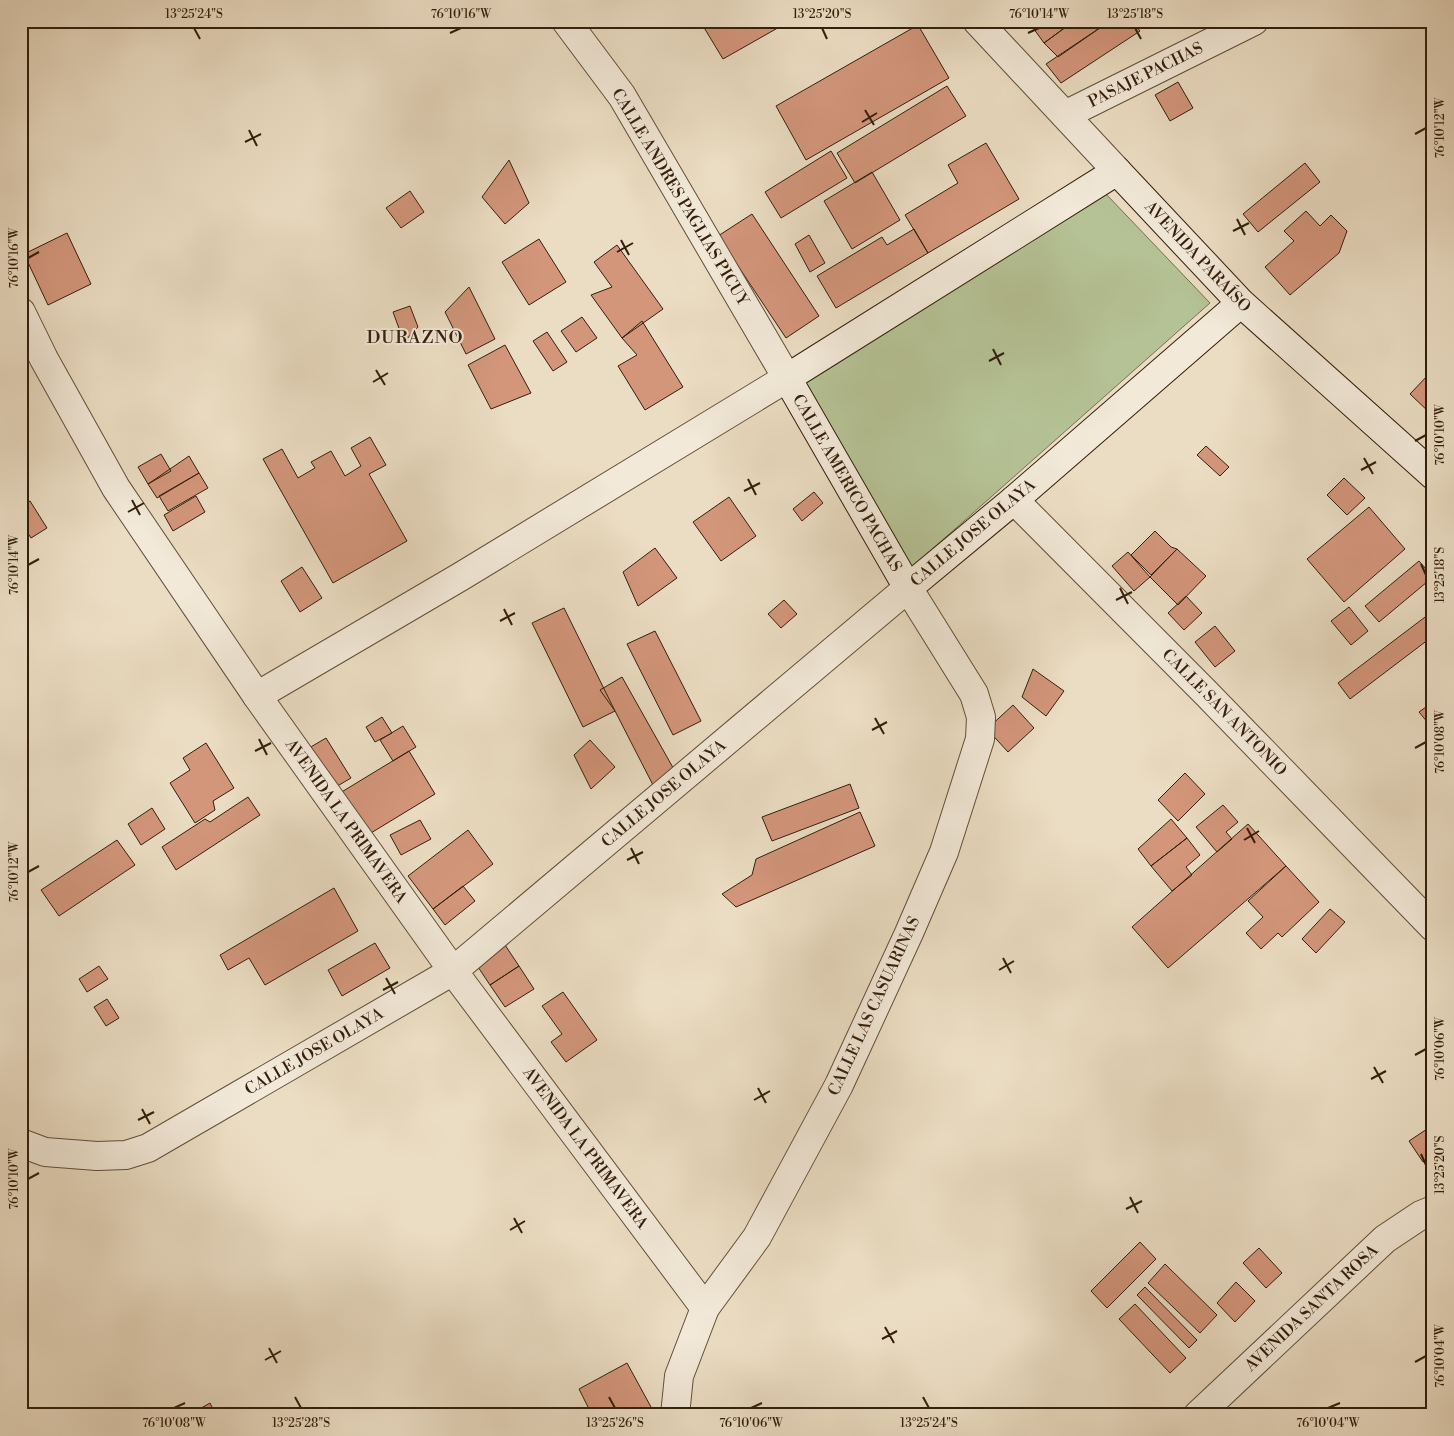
<svg xmlns="http://www.w3.org/2000/svg" width="1454" height="1436" viewBox="0 0 1454 1436" font-family="'Libre Bodoni',serif">
  <rect width="100%" height="100%" fill="#ebddc3"/>
  <filter id="stains"><feTurbulence type="fractalNoise" baseFrequency=".004" numOctaves="4"/><feColorMatrix values="0 0 0 0 .2 0 0 0 0 .09 0 0 0 0 .02 0 0 0 .5 -.17"/></filter>
  <radialGradient id="worn" r=".72"><stop offset=".6" stop-color="#630" stop-opacity="0"/><stop offset="1" stop-color="#630" stop-opacity=".3"/></radialGradient>
  <path fill="#b5c295" stroke="#747050" d="M1106,194l104,109 -298,264 -109,-187z"/>
  <path fill="#d3967b" stroke="#331e0c" d="M700,21h90l-67,38z
    M1028,21h46l-30,22z
    M1074,21h36l-52,36 -14,-14z
    M1110,21h22l8,10 -79,52 -15,-19z
    M918,25l31,53 -143,82 -30,-54z
    M1178,82l15,26 -23,13 -15,-26z
    M947,86l19,30 -111,67 -18,-30z
    M986,143l33,56 -91,54 -23,-38 53,-32 -10,-18z
    M831,151l16,27 -66,40 -16,-26z
    M509,160l20,43 -24,21 -23,-27z
    M1305,163l15,19 -62,50 -15,-18z
    M872,172l28,48 -48,29 -28,-48z
    M410,191l14,21 -23,16 -15,-20z
    M1306,211l14,15 11,-11 16,16 -8,22 -49,42 -25,-28 29,-26 -10,-10z
    M752,214l67,102 -33,22 -68,-102z
    M914,229l14,24 -92,55 -19,-32 65,-39 5,8z
    M67,233l24,51 -43,21 -24,-51z
    M809,235l16,28 -15,9 -15,-28z
    M539,239l27,43 -37,23 -27,-43z
    M617,245l46,64 -41,29 -31,-43 21,-8 -18,-25z
    M469,287l26,52 -29,15 -21,-42z
    M410,306l8,21 -14,15 -11,-30z
    M582,317l15,21 -21,14 -15,-21z
    M642,321l41,66 -38,23 -27,-44 19,-11 -15,-17z
    M547,332l20,30 -14,9 -20,-30z
    M505,345l26,48 -40,16 -23,-44z
    M1429,374l4,4v33l-2,3 -21,-20z
    M370,437l16,28 -17,9 38,67 -74,42 -70,-124 19,-10 16,29 17,-10 -4,-6 20,-11 14,25 16,-10 -10,-18z
    M1206,446l23,21 -9,9 -23,-21z
    M161,454l10,17 -23,13 -10,-17z
    M189,456l10,17 -42,25 -9,-14z
    M199,473l9,15 -40,23 -9,-15z
    M1344,478l21,20 -18,17 -20,-20z
    M814,492l9,11 -21,18 -9,-12z
    M196,496l9,16 -32,19 -9,-16z
    M729,497l27,39 -35,25 -28,-39z
    M30,501l17,27 -16,10 -10,-15v-17z
    M1369,507l36,42 -61,53 -37,-43z
    M1155,531l16,16 6,2 -26,26 -20,-20z
    M655,548l22,30 -39,28 -15,-34z
    M1177,549l29,27 -28,29 -28,-28z
    M1128,552l22,25 -16,14 -22,-25z
    M1419,561l14,16 -54,45 -14,-16z
    M302,567l20,31 -22,14 -19,-31z
    M1186,596l16,17 -18,17 -16,-17z
    M784,600l13,14 -16,14 -13,-14z
    M1349,607l19,24 -17,14 -20,-24z
    M564,608l51,103 -32,16 -51,-104z
    M1433,611v25l-83,63 -12,-16z
    M1215,626l20,25 -20,16 -20,-25z
    M655,631l46,90 -28,14 -46,-91z
    M1033,669l31,22 -18,25 -24,-19z
    M622,677l54,96 -23,12 -38,-74 -15,-21z
    M1433,702v27l-14,-17z
    M1013,705l21,23 -26,24 -21,-23z
    M382,717l10,16 -17,9 -9,-15z
    M403,726l13,21 -23,14 -13,-21z
    M326,738l25,40 -22,13 -25,-40z
    M590,740l25,27 -24,22 -17,-34z
    M206,743l28,45 -21,13 2,9 -20,13 -25,-40 20,-13 -7,-12z
    M409,751l26,43 -69,42 -26,-43z
    M1185,773l20,21 -27,27 -20,-21z
    M850,784l9,24 -87,33 -10,-24z
    M248,797l12,18 -84,55 -14,-23 43,-28 5,3z
    M1223,805l15,17 -12,10 6,7 -15,13 -21,-25z
    M152,808l13,21 -24,16 -13,-21z
    M860,812l15,34 -139,61 -14,-13 30,-19 4,-16z
    M1171,819l16,19 -36,28 -13,-17z
    M420,820l11,19 -30,16 -11,-20z
    M1248,824l38,42 -118,102 -36,-41z
    M468,830l25,34 -60,45 -25,-33z
    M1187,838l13,17 -14,12 6,8 -20,16 -21,-25z
    M117,840l18,25 -76,51 -18,-26z
    M1286,866l33,36 -37,35 -4,-4 -17,16 -15,-16 17,-16 -15,-16z
    M463,886l12,15 -30,24 -12,-16z
    M334,888l24,43 -93,54 -16,-27 -21,12 -8,-15z
    M1433,891v19l-10,-11z
    M1330,909l15,13 -29,31 -14,-14z
    M375,943l15,25 -48,28 -14,-26z
    M505,945l14,21 -29,19 -14,-21z
    M99,966l9,13 -21,13 -8,-13z
    M519,966l15,23 -29,18 -15,-22z
    M563,992l34,48 -31,22 -15,-20 11,-8 -20,-28z
    M107,999l12,19 -13,8 -12,-19z
    M1427,1129l6,10v17l-10,6 -14,-21z
    M1140,1242l16,17 -49,49 -16,-17z
    M1259,1248l23,25 -16,15 -23,-25z
    M1165,1264l52,51 -17,18 -52,-50z
    M1236,1282l19,19 -20,21 -18,-19z
    M1145,1287l52,53 -8,8 -52,-53z
    M1135,1304l51,54 -16,15 -51,-54z
    M627,1363l24,44 -15,8h-44l-13,-26z
    M210,1403l6,12h-27z"/>
  <g fill="none" stroke-linecap="round" stroke-linejoin="round">
    <g stroke="#614e3a" stroke-width="30">
      <g id="minor">
        <path id="s1" d="M1065,115l189,-94"/>
        <path id="s2" d="M21,312l23,47 72,129 141,208 196,275 252,337"/>
        <path id="s3" d="M1014,500l192,193 227,234"/>
        <path d="M257,696l203,-119 327,-199 -165,-282 -56,-75"/>
        <path id="s4" d="M21,1143l24,9 52,4 29,-1 22,-7 305,-177 455,-383 66,106 7,23 -1,22 -36,113 -35,81 -70,152 -82,152 -52,71 -26,68 -4,39"/>
      </g>
    </g>
    <g stroke="#614e3a" stroke-width="30">
      <g id="tertiary">
        <path d="M977,21l140,150"/>
        <path id="s5" d="M1198,1415l187,-176 36,-24 12,-5"/>
      </g>
    </g>
    <g stroke="#331e0c" stroke-width="30">
      <g id="secondary">
        <path id="s6" d="M1241,303l-227,197 -106,88 -121,-210 330,-207 124,132 192,172"/>
      </g>
    </g>
    <use href="#minor" stroke="#f2e9d8" stroke-width="28"/>
    <use href="#tertiary" stroke="#f2e9d8" stroke-width="28"/>
    <use href="#secondary" stroke="#f2e9d8" stroke-width="28"/>
  </g>
  <path fill="none" stroke="#331e0c" stroke-width="2" d="M194,28l6,11M822,28l5,11M1135,28l6,11M450,33l11,-5M1028,33l11,-5M865,110l9,15M862,122l15,-9M249,130l8,16M1415,134l11,-6M245,142l16,-8M1237,219l8,16M1233,231l16,-8M621,240l8,15M617,252l16,-9M28,258l11,-6M993,349l8,16M989,361l15,-8M376,370l9,15M373,382l15,-9M1415,441l11,-6M1364,458l9,16M1361,470l15,-8M748,479l8,16M744,491l16,-8M132,500l8,15M128,512l16,-9M1421,564l5,11M28,565l11,-6M1120,588l8,16M1116,600l16,-8M504,609l8,16M500,621l15,-8M875,718l9,16M872,730l15,-8M259,739l8,16M1415,748l11,-6M255,751l16,-8M1247,828l8,15M1244,840l15,-9M631,848l8,16M627,860l16,-8M28,872l11,-6M1003,958l8,15M999,970l15,-9M386,978l9,16M383,990l15,-8M1415,1055l11,-6M1374,1067l9,16M1371,1079l15,-8M758,1088l8,15M754,1100l16,-9M142,1109l8,15M138,1120l16,-8M1421,1154l5,11M28,1179l11,-6M1130,1197l8,16M1126,1209l16,-8M514,1218l8,15M510,1230l15,-9M885,1327l9,16M882,1339l15,-8M269,1348l8,15M265,1360l16,-9M1415,1362l11,-6M295,1397l6,11M609,1397l6,11M923,1397l6,11M174,1408l11,-5M751,1408l11,-5M1328,1408l12,-5"/>
  <g text-anchor="middle" dominant-baseline="central" stroke-width="4" stroke-linejoin="round" paint-order="stroke">
    <g font-size="16" fill="#331e0c" stroke="#f2e9d8">
      <text stroke="none"><textPath href="#s1" startOffset="90">PASAJE PACHAS</textPath></text>
      <text transform="translate(680 197) rotate(59)">CALLE ANDRES PAGLIAS PICUY</text>
      <text stroke="none"><textPath href="#s6" startOffset="1188">AVENIDA PARAÍSO</textPath></text>
      <text transform="translate(847 483) rotate(60)">CALLE AMERICO PACHAS</text>
      <text transform="translate(973 533) rotate(-40)">CALLE JOSE OLAYA</text>
      <text stroke="none"><textPath href="#s3" startOffset="299">CALLE SAN ANTONIO</textPath></text>
      <text stroke="none"><textPath href="#s4" startOffset="758">CALLE JOSE OLAYA</textPath></text>
      <text stroke="none"><textPath href="#s2" startOffset="605">AVENIDA LA PRIMAVERA</textPath></text>
      <text transform="translate(874 1006) rotate(-65)">CALLE LAS CASUARINAS</text>
      <text stroke="none"><textPath href="#s4" startOffset="322">CALLE JOSE OLAYA</textPath></text>
      <text stroke="none"><textPath href="#s2" startOffset="1010">AVENIDA LA PRIMAVERA</textPath></text>
      <text stroke="none"><textPath href="#s5" startOffset="156">AVENIDA SANTA ROSA</textPath></text>
    </g>
    <g font-size="18" letter-spacing="1" fill="#331e0c" stroke="#f2e9d8">
      <text x="415" y="337">DURAZNO</text>
    </g>
  </g>
  <rect width="1454" height="1436" fill="none" stroke="#ebddc3" stroke-width="55"/>
  <rect x="28" y="28" width="1398" height="1380" fill="none" stroke="#331e0c" stroke-width="2"/>
  <g font-size="12" text-anchor="middle" fill="#331e0c">
    <text x="194" y="18">13°25'24"S</text>
    <text x="461" y="18">76°10'16"W</text>
    <text x="822" y="18">13°25'20"S</text>
    <text x="1039" y="18">76°10'14"W</text>
    <text x="1135" y="18">13°25'18"S</text>
    <text transform="translate(1440 128) rotate(-90)" y="4">76°10'12"W</text>
    <text transform="translate(14 258) rotate(-90)" y="4">76°10'16"W</text>
    <text transform="translate(1440 435) rotate(-90)" y="4">76°10'10"W</text>
    <text transform="translate(14 565) rotate(-90)" y="4">76°10'14"W</text>
    <text transform="translate(1440 575) rotate(-90)" y="4">13°25'18"S</text>
    <text transform="translate(1440 742) rotate(-90)" y="4">76°10'08"W</text>
    <text transform="translate(14 872) rotate(-90)" y="4">76°10'12"W</text>
    <text transform="translate(1440 1049) rotate(-90)" y="4">76°10'06"W</text>
    <text transform="translate(1440 1165) rotate(-90)" y="4">13°25'20"S</text>
    <text transform="translate(14 1179) rotate(-90)" y="4">76°10'10"W</text>
    <text transform="translate(1440 1356) rotate(-90)" y="4">76°10'04"W</text>
    <text x="174" y="1427">76°10'08"W</text>
    <text x="301" y="1427">13°25'28"S</text>
    <text x="615" y="1427">13°25'26"S</text>
    <text x="751" y="1427">76°10'06"W</text>
    <text x="929" y="1427">13°25'24"S</text>
    <text x="1328" y="1427">76°10'04"W</text>
  </g>
  <rect width="100%" height="100%" filter="url(#stains)"/>
  <rect width="100%" height="100%" fill="url(#worn)"/>
</svg>
